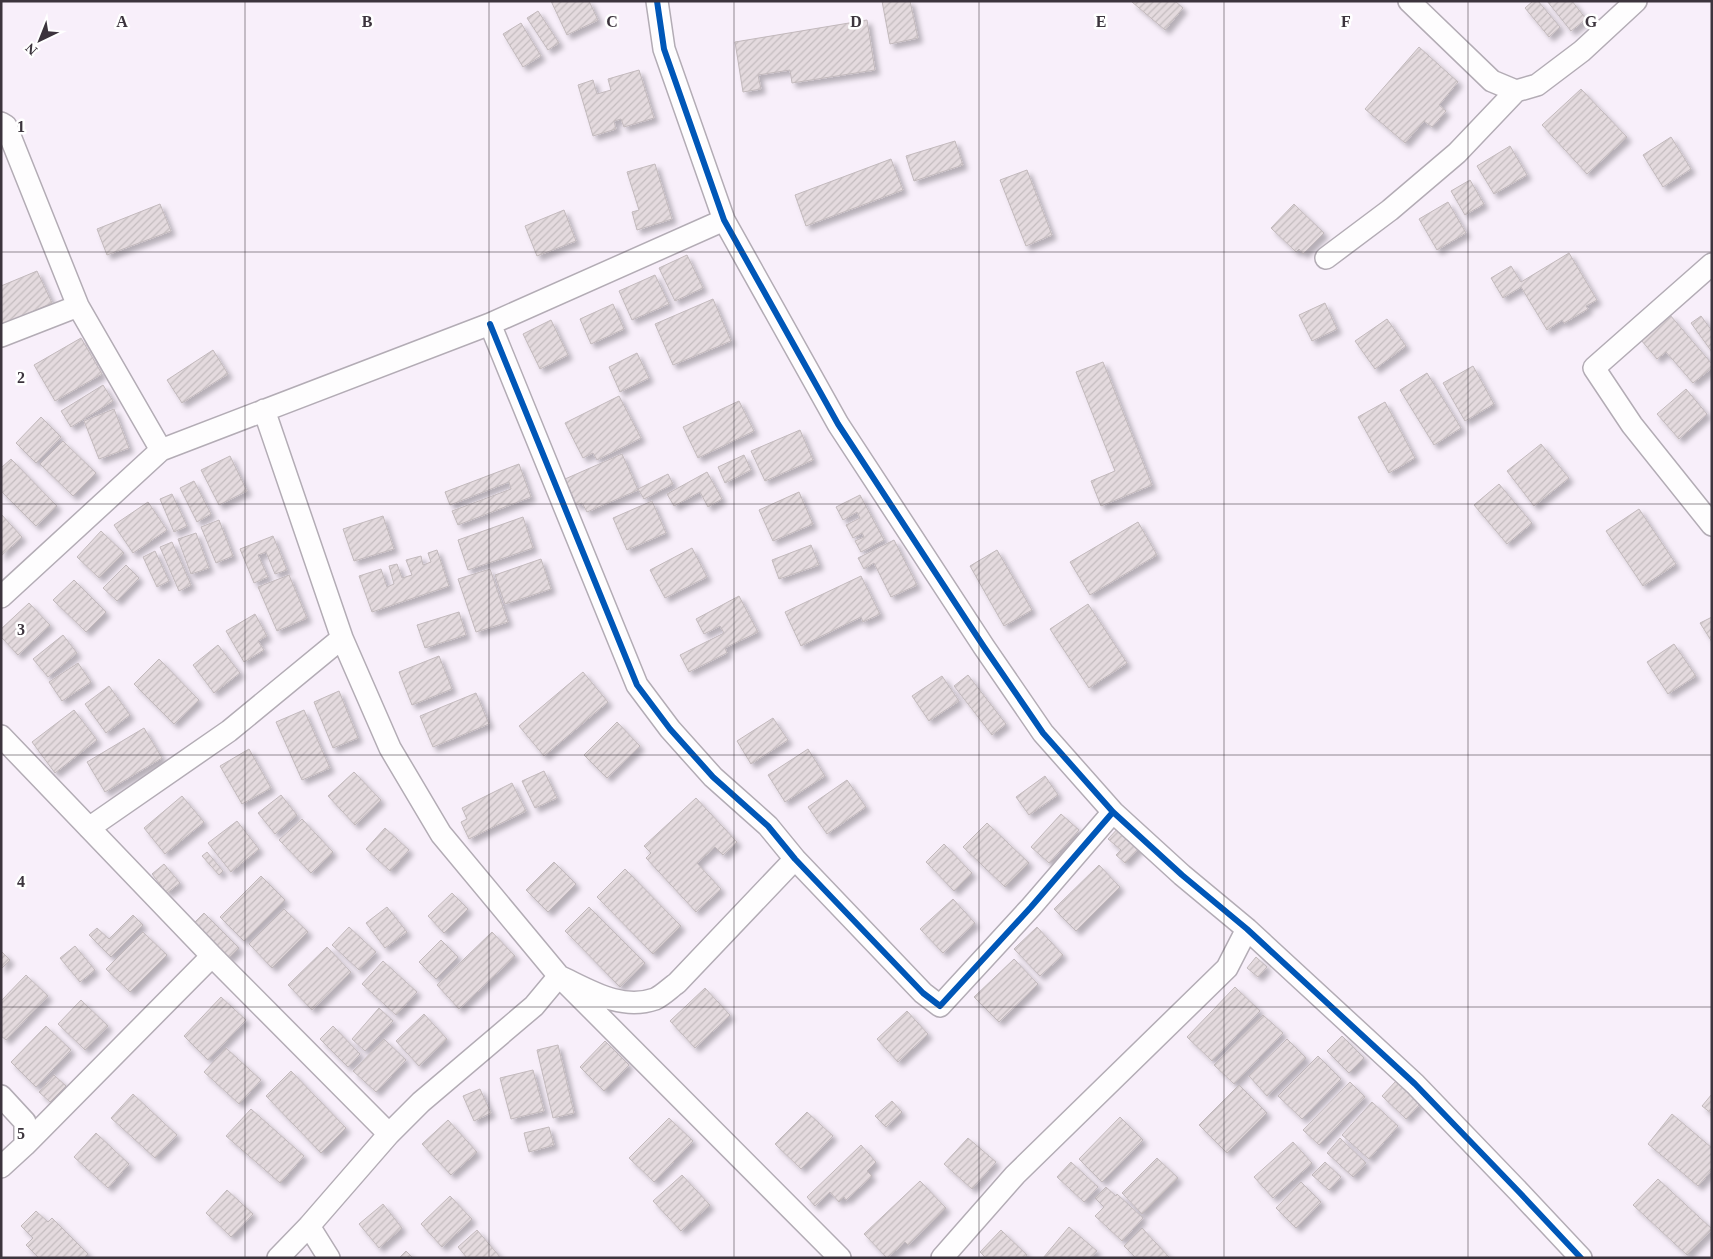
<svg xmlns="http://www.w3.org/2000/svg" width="1713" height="1259" viewBox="0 0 1713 1259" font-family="'Times New Roman',serif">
  <defs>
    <pattern id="building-hatch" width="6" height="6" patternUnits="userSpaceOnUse" patternTransform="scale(1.25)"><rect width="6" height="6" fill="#e4dade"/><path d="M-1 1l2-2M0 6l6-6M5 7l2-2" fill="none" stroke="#c4bcbf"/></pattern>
    <filter id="shadow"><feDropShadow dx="4.5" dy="4.5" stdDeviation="2.5" flood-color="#0004"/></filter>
  </defs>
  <rect width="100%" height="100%" fill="#f8effa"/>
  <path fill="url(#building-hatch)" stroke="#c2b9bc" filter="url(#shadow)" d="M551,1h38l9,19 -31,15z
    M882,1h28l8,37 -28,6z
    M1175,1l8,7 -18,22 -33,-28z
    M1533,1h5l22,26 -11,10 -24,-29z
    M1547,1h25l14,18 -15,12z
    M538,11l21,32 -11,7 -21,-32z
    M867,20l8,50 -83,13 -2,-13 -32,5 3,14 -18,3 -8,-50z
    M521,23l20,33 -18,11 -20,-33z
    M1419,47l39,35 -19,23 7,6 -14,16 -8,-6 -19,22 -40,-34z
    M639,70l15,48 -30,9 -3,-8 -7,2 2,8 -23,7 -15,-51 15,-5 4,14 14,-4 -3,-11z
    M1581,89l46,48 -40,37 -45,-49z
    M1671,137l20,32 -28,18 -20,-32z
    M955,141l8,24 -49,16 -8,-25z
    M1510,146l17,29 -33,19 -17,-28z
    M891,159l12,31 -97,36 -11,-31z
    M655,164l17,55 -35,11 -5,-18 7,-2 -12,-38z
    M1027,170l25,65 -26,11 -26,-66z
    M1470,180l14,24 -19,11 -14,-24z
    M1448,202l18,31 -29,17 -18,-31z
    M160,204l11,27 -64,24 -10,-26z
    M1294,204l30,29 -21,21 -4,-5 -3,3 -25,-24z
    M564,210l12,31 -39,15 -12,-30z
    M1569,253l28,47 -11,6 2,3 -24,14 -2,-3 -15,10 -26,-43 -18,11 -12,-20 20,-12 10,16z
    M687,255l16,33 -28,13 -16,-33z
    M37,271l15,32 -50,22 -1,-39z
    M655,275l14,29 -37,16 -13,-29z
    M713,299l18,42 -58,24 -18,-41z
    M1325,303l12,26 -25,12 -13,-26z
    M613,304l11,25 -33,15 -11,-25z
    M1670,315l42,49v4l-19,15 -27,-31 -9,7 -16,-19z
    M1701,316l11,15v21l-21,-29z
    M1387,319l19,27 -31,23 -20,-28z
    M551,320l17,35 -28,14 -17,-35z
    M81,338l21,36 -47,27 -21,-36z
    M213,350l15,24 -46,29 -15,-23z
    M637,353l12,25 -29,14 -11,-25z
    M1103,362l49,123 -51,21 -10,-25 24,-10 -39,-99z
    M1473,366l21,38 -29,17 -22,-38z
    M1427,373l34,55 -27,17 -34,-55z
    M103,385l10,16 -42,26 -10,-16z
    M1686,389l21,25 -28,25 -22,-25z
    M619,396l22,42 -44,22 -4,-7 -10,5 -18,-35z
    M739,401l15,30 -56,27 -15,-31z
    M1385,402l30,56 -26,15 -31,-56z
    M114,409l15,39 -30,11 -15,-38z
    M41,417l20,20 -25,26 -20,-20z
    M800,430l13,30 -48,21 -14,-30z
    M63,441l33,32 -23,23 -33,-32z
    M1541,444l28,34 -35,28 -27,-35z
    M622,454l16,36 -51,22 -5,-9 -6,2 -11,-26z
    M744,455l7,15 -26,13 -7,-16z
    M230,456l17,35 -28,14 -18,-35z
    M11,459l46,47 -21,20 -35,-35v-23z
    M519,464l12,33 -73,28 -6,-14 59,-22 -2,-7 -59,23 -5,-13z
    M707,472l15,27 -14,8 -8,-15 -26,14 -7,-12z
    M668,474l5,10 -29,15 -6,-10z
    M194,481l17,33 -14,8 -17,-34z
    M1499,484l33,39 -25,21 -33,-39z
    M799,492l14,32 -40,17 -14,-31z
    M172,494l15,32 -13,6 -14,-33z
    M860,495l24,45 -23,12 -6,-11 9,-4 -2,-4 -9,5 -7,-13 14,-7 -3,-6 -14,8 -7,-13z
    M652,501l14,32 -39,17 -14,-32z
    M148,502l19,28 -34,23 -19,-28z
    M1639,509l37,55 -33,22 -37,-55z
    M1,514l21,23 -21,19z
    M383,516l11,33 -40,12 -11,-32z
    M523,517l10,31 -65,22 -10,-30z
    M219,520l14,36 -17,7 -15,-36z
    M1138,522l19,33 -67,40 -20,-33z
    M101,531l23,22 -25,25 -22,-21z
    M196,533l13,35 -18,6 -13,-35z
    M273,536l14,34 -12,4 -9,-22 -8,3 10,22 -14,6 -14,-34z
    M894,540l23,45 -26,12 -17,-34 -10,6 -6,-11z
    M172,542l19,43 -12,6 -19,-44z
    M811,545l8,20 -40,14 -7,-19z
    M692,548l15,29 -42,21 -15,-28z
    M437,550l12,36 -77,26 -13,-36 22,-7 6,18 7,-3 -5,-18 8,-2 5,14 10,-3 -6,-15 15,-4 2,9 8,-3 -3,-9z
    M997,550l35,60 -28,16 -34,-60z
    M155,551l14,30 -12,6 -14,-30z
    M541,559l10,30 -46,15 -10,-29z
    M126,565l13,13 -22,23 -14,-13z
    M490,569l18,53 -32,10 -18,-53z
    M289,575l18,43 -30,13 -19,-44z
    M861,576l19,38 -17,8 -2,-5 -60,29 -16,-34z
    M74,580l32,32 -20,20 -33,-32z
    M739,596l19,36 -33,16 2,5 -38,19 -9,-17 44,-22 -4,-7 -16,8 -8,-15z
    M29,603l21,22 -32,30 -17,-18v-8z
    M1088,604l39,59 -38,25 -39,-59z
    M459,612l7,23 -41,13 -8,-23z
    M255,614l12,22 -9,5 6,9 -20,12 -18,-31z
    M1712,617v25l-12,-19z
    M63,635l14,18 -29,24 -15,-18z
    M1674,644l22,32 -28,18 -21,-32z
    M218,645l22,28 -26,20 -21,-28z
    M439,656l13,33 -40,16 -13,-33z
    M159,659l40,41 -25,24 -40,-40z
    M78,663l13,19 -29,19 -13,-19z
    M583,672l25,30 -64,54 -25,-30z
    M968,675l38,49 -14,11 -38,-49z
    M942,676l17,25 -30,20 -17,-25z
    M109,686l21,29 -24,18 -21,-29z
    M339,691l19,47 -25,10 -19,-46z
    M476,693l13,31 -56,23 -13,-31z
    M74,710l23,30 -42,33 -23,-31z
    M304,710l26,58 -28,12 -26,-58z
    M773,718l15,22 -37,24 -14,-23z
    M617,722l23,24 -33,32 -23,-23z
    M144,728l18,30 -57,34 -18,-30z
    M249,749l22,39 -29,16 -22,-38z
    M808,749l17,27 -40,26 -17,-27z
    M544,771l13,27 -22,10 -13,-27z
    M354,772l27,28 -26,25 -27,-29z
    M1045,776l13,19 -29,20 -13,-18z
    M847,780l19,27 -39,27 -19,-27z
    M512,783l14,28 -57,28 -8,-17 6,-3 -5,-11z
    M281,795l16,20 -22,19 -17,-21z
    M182,796l22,26 -39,32 -21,-26z
    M696,798l41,44 -14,13 -8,-8 -18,16 24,26 -25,23 -50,-54 5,-5 -7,-7z
    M1061,814l18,16 -30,33 -18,-16z
    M302,819l31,33 -22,21 -32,-33z
    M237,821l22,28 -28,23 -23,-29z
    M987,823l42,40 -24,24 -42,-40z
    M1121,825l21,20 -17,18 -9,-8 5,-5 -13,-11z
    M385,828l24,22 -19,21 -24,-22z
    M944,844l28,29 -18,18 -28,-29z
    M207,852l16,19 -4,4 -17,-19z
    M554,862l22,22 -28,28 -22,-22z
    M164,864l16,19 -13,10 -15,-19z
    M1099,865l21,22 -44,44 -22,-22z
    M625,869l56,57 -28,28 -56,-57z
    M261,876l24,24 -41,41 -24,-24z
    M452,893l16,16 -24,24 -16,-17z
    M953,899l22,24 -32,30 -23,-24z
    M387,907l20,25 -22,16 -19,-25z
    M589,907l56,56 -25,24 -55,-56z
    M284,909l24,23 -36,36 -23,-24z
    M204,913l35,35 -11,11 -35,-35z
    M133,915l10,10 -32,32 -22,-22 8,-7 12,11z
    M349,927l27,25 -17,18 -27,-25z
    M1037,927l26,28 -23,21 -26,-27z
    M143,932l24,23 -37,37 -24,-23z
    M492,932l23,24 -56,53 -22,-24z
    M441,940l17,17 -22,22 -17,-17z
    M75,946l20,24 -15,12 -20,-24z
    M327,947l24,25 -39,38 -24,-25z
    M1,951l9,9 -9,9z
    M1256,957l11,10 -9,10 -11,-9z
    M1014,959l24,25 -39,38 -25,-25z
    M383,961l34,31 -21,23 -34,-31z
    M26,975l22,21 -42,44 -5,-4v-35z
    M1235,987l25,24 -48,50 -25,-24z
    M705,988l25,27 -35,33 -25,-27z
    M221,997l25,23 -38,40 -24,-24z
    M81,1000l27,26 -23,24 -27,-26z
    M379,1008l14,13 -28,30 -13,-12z
    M907,1011l21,23 -30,28 -21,-23z
    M424,1014l23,25 -28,27 -23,-25z
    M1263,1015l20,18 -49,51 -20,-19z
    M46,1026l25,24 -35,37 -25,-25z
    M333,1026l27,28 -12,13 -28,-28z
    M1342,1036l22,22 -15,15 -22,-22z
    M384,1039l22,21 -30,32 -23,-21z
    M1287,1039l19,19 -39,38 -18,-20z
    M605,1041l24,24 -25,26 -24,-24z
    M558,1045l16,68 -21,5 -16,-68z
    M226,1048l35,32 -22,24 -35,-32z
    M1318,1056l23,23 -39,40 -24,-23z
    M533,1070l11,41 -33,8 -11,-41z
    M291,1071l55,57 -25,25 -55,-57z
    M54,1075l12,11 -16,16 -11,-10z
    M1396,1081l24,23 -14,15 -24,-23z
    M1350,1082l15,15 -46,48 -16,-15z
    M1239,1085l28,28 -40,40 -28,-28z
    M480,1089l11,24 -17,8 -11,-25z
    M133,1094l44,41 -22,23 -44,-40z
    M1712,1094v20l-10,-8z
    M892,1101l10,11 -16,15 -11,-11z
    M1372,1102l26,24 -29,33 -27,-24z
    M251,1109l53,47 -24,27 -54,-47z
    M807,1112l26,24 -32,33 -26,-25z
    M1672,1114l40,34v22l-14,16 -50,-42z
    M1120,1117l23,23 -41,42 -23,-23z
    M669,1118l24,23 -39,41 -25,-24z
    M448,1120l29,32 -26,23 -29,-31z
    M549,1127l5,18 -25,7 -5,-19z
    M96,1133l33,31 -21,24 -34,-31z
    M968,1138l28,24 -24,27 -28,-25z
    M1340,1138l26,25 -13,14 -26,-24z
    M1293,1142l19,21 -39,35 -19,-21z
    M861,1145l15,17 -9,9 5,5 -26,24 -2,-3 -5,5 -9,-10 -15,14 -8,-9z
    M1157,1158l21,20 -36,36 -20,-21z
    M1071,1162l27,25 -14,15 -27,-25z
    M1325,1162l16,15 -12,13 -17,-15z
    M682,1175l28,30 -29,26 -28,-30z
    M1658,1179l54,50 -25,26 -54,-50z
    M920,1181l26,27 -38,37 -3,-3 -18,16 -23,-24z
    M1301,1182l20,20 -25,26 -20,-20z
    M1106,1187l10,9 1,-2 26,24 -21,23 -27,-25 9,-9 -9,-9z
    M227,1190l26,24 -22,23 -25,-24z
    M450,1196l22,23 -30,28 -21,-23z
    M383,1204l19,24 -23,20 -20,-24z
    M36,1211l12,11 4,-4 36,36 -4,4h-45l-13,-13 7,-7 -12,-12z
    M1069,1227l28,24 -6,7h-48z
    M1142,1228l28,30h-34l-12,-12z
    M477,1230l24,28h-34l-9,-11z
    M1001,1230l26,25 -2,3h-39l-6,-6z
    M406,1251l7,7h-14z"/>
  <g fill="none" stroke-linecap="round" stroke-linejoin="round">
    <g stroke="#b3acb5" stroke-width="24">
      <path id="minor" d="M657,1l7,48 60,171 114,204 146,223 59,86 70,79 69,63 65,54 168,155 105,109 61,65
        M1409,1l83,80 24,10
        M1,123l5,3 72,180 83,144
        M1326,258l64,-48 67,-57 59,-62 21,-6 45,-34 54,-50
        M1712,264l-118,104 38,57 80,100
        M490,324l147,361 33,44 43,48 55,49 27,33 128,134 17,13 91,-99 82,-95
        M1,336l77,-30
        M1,597l160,-147 329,-126 234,-104
        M342,638l48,110 51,86 118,142 281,282
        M1,736l211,220 177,178
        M89,828l140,-97 113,-93 -78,-228
        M1,1096l24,26v23l-24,22
        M25,1145l187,-189
        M309,1226l20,32
        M278,1258l31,-32 80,-92 32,-32 113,-96 25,-30c30,14 62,35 96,23 7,-3 15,-11 22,-16l118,-124
        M942,1258l73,-83 212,-207 20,-39"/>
    </g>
    <use href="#minor" stroke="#fefdfe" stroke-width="21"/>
    <g stroke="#fff" stroke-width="9">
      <path id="cycleway" d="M657,1l7,48 60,171 114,204 146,223 59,86 70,79 69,63 65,54 168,155 105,109 61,65
        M490,324l147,361 33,44 43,48 55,49 27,33 128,134 17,13 91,-99 82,-95"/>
    </g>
    <use href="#cycleway" stroke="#0057b8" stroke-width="6"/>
  </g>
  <path fill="none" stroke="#3c343d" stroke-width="1" stroke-opacity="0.55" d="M245,1v1257M489,1v1257M734,1v1257M979,1v1257M1224,1v1257M1468,1v1257M1,252h1711M1,504h1711M1,755h1711M1,1007h1711"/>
  <g font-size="16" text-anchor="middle" font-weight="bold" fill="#3c343d" stroke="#fff" stroke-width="5" stroke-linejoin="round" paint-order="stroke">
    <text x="122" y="27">A</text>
    <text x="367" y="27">B</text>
    <text x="612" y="27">C</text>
    <text x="856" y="27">D</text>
    <text x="1101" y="27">E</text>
    <text x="1346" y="27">F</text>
    <text x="1591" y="27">G</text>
    <text x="21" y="132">1</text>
    <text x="21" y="383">2</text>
    <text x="21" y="635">3</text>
    <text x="21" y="887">4</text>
    <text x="21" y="1139">5</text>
  </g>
  <rect width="1713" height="1259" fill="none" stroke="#3c343d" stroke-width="5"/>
  <g transform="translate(40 40) rotate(223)" stroke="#ffffff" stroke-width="4" paint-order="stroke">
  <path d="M0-4L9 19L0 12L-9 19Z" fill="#3c343d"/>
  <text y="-8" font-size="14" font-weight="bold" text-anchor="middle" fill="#3c343d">N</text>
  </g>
</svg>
